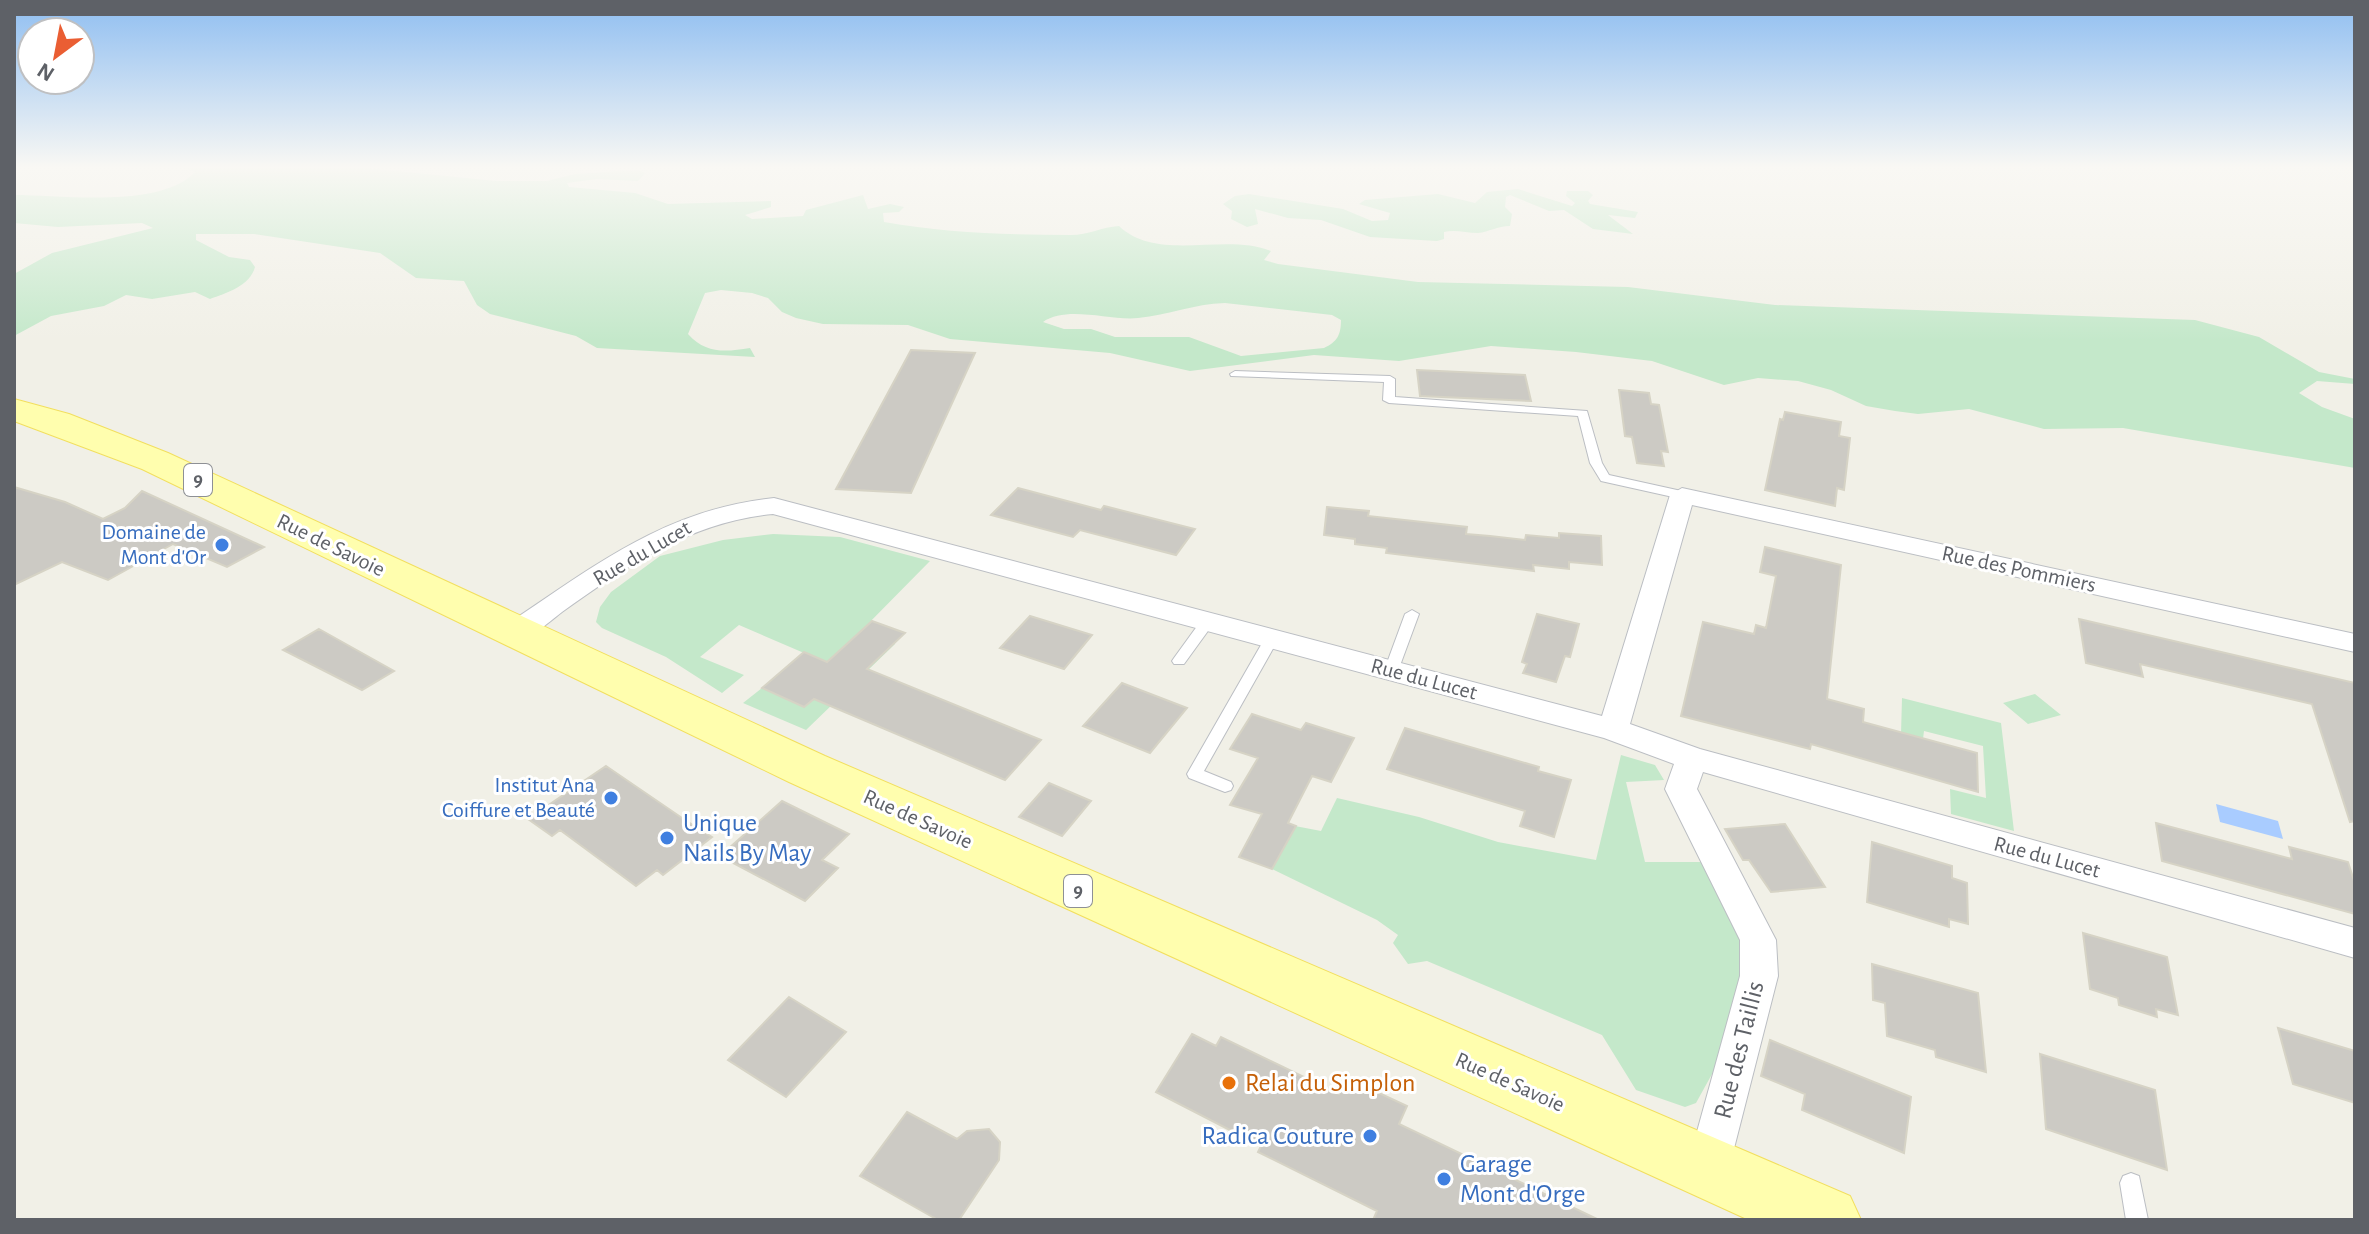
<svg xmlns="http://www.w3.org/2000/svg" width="2369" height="1234" viewBox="0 0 2369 1234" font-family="'Alegreya Sans',sans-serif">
  <rect width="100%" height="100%" fill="#f1f0e7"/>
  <path fill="#c4e8ca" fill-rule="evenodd" d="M183,168h183l130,13h51l28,-7 63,-4 7,3 -7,8 -41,-2 -30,4 2,4 66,6 33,11 103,-3v6l-26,8 7,4 51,-3 3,-6 57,-15 5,14 22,-5 14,3 -5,5 -16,1 1,9c62,11 124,13 187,13 17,0 31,-8 48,-9 39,37 106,6 152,25l-7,9 14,4 140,18 210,5 147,18 420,15 64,17 60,35 36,7v5l-38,-3 -18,12 23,14 33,12v49l-232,-40 -79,1 -75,-20 -51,5 -23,-3 -29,-5 -35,-16 -33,-9 -40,-3 -34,7 -72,-24 -76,-9 -85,-6 -92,15 -85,-6 -124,16 -80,-18 -160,-14 -42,-14 -85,-1 -27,-6 -14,-6 -14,-14 -16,-5 -31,-3 -16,3 -17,41c18,20 37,18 62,14l5,9 -158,-9 -21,-12 -86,-22 -13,-9 -13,-24 -48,-3 -36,-25 -126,-19h-58v6l33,17 21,3 5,7c-5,19 -29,26 -45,32l-15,-7 -43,7 -26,-4 -22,11 -53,10 -37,20v-62l38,-21 101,-25 -11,-5 -84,4 -44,-4v-28c48,0 146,14 181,-23zM1225,303l107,12 9,5c0,15 -4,22 -17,28l-83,8 -52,-19h-74l-24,-8h-27l-21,-7c24,-17 67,-1 95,-4 31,-3 55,-14 87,-15z
    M1518,189l54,17 3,-3 -9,-7 1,-5h21l5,4 -5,6 2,3 48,8 -3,6 -27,-3 25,19 -40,-5 -29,-19 -15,1 -39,-16 -4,2 -1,10 7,7 -2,12c-13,0 -21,6 -32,7 -12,0 -23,-4 -34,-1v7l-7,2 -67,-4 -49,-17 -33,-2 -33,-9 3,15 -11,3 -16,-8 1,-8 -9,-7 12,-8 14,-2 94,15 29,12 16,-1 2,-7 -31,-9 6,-4 73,-6 37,9 12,-11z
    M773,534l67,3 90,24 -69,70 34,13 -89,86 -63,-27 19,-15 42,19 42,-36 -107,-46 -39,32 44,18 -22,18 -56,-36 -64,-29 -6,-6 4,-15 11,-15 49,-36 63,-16z
    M2035,694l26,21 -33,9 -25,-21z
    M1902,698l99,25 13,108 -63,-17 -1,-25 36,9 -3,-52 -59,-15 -1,8 -22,-5z
    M1621,755l34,10 9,15 -38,2 19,80h58l38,75 5,35 -29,93 -21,38 -11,4 -49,-17 -34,-55 -175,-74 -19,3 -15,-21 5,-8 -21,-15 -105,-51 23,-43 26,5 16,-33 82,19 79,25 98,18z"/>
  <path fill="#a9ccff" d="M2216,804l62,17 5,18 -63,-17z"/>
  <path fill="#cccac4" stroke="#d6d3c5" stroke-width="2" d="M911,350l64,3 -64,140 -75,-4z
    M1417,370l108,5 6,26 -111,-5z
    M1619,390l30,3 2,11 8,1 9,47 -7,-1 3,15 -27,-3 -5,-26 -7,-1z
    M1785,412l56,10 -2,14 11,2 -6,52 -7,-2 -2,18 -70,-16 15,-71 3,1z
    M14,487l51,15 38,17 22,-11 17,-17 122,56 -37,20 -54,-23 -65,36 -46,-18 -48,23z
    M1018,488l83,22 3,-4 91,23 -19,26 -96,-25 -7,7 -82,-22z
    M1327,507l42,4 -1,5 99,11 -1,7 24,2 35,4 1,-5 33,3v-5l42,3 1,29 -33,-3v7l-36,-4 1,6 -148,-18 1,-5 -32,-4v-5l-31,-4z
    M1765,547l76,18 -14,134 37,10 -1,13 114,31 1,39 -167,-48 -1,5 -129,-33 22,-94 51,12 2,-9 10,3 10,-52 -16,-4z
    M1537,614l42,10 -9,33 -5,-1 -9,26 -33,-9 4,-9 -5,-2z
    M1030,616l62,19 -28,34 -64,-21z
    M2079,619l276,64v138l-5,1 -38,-118 -172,-40 3,13 -57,-14z
    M872,621l33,12 -38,36 174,71 -36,40 -191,-81 -10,8 -42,-19 42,-36 23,10z
    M319,629l75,42 -32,19 -79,-40z
    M1122,683l65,25 -37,45 -67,-27z
    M1252,714l49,16 5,-7 48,15 -23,44 -19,-6 -24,47 8,3 -24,43 -33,-12 23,-43 -32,-9 28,-47 -28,-9z
    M1405,728l134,39 -1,4 33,9 -17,57 -34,-11 5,-15 -138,-42z
    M606,766l79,54 27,17 -49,38 -6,-5 -21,16 -76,-56 -8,6 -24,-17z
    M1049,783l42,18 -29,35 -43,-19z
    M782,801l67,33 -27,26 16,8 -33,33 -85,-45z
    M2156,823l136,36 -3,-12 59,15 7,22v30l-193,-53z
    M1785,824l40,63 -54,5 -22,-32h-6l-18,-31z
    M1872,842l80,24v12l15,5 1,41 -19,-5v8l-82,-25z
    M2083,933l84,24 11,58 -22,-6 1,8 -38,-12 -1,-7 -28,-9z
    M1872,964l106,29 8,79 -50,-15 -1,-7 -48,-14 -2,-33 -12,-3z
    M789,997l57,35 -60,65 -58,-37z
    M2278,1028l77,23v52l-62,-19z
    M1192,1034l24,12 5,-9 118,57 8,-16 60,28 -8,18 200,96h-226l4,-9 -119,-59 3,-6 -105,-54z
    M1770,1040l141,57 -7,56 -102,-43 3,-16 -44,-18z
    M2040,1054l115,36 12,80 -121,-41z
    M907,1112l50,27 10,-8 22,-2 11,13 -1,18 -40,60h-21l-78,-44z"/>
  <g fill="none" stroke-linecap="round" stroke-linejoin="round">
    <g stroke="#bbbec3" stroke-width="2">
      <path id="lane" d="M1235,371l155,5 5,3v18l192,14 15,52 7,12 77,17 2,3 -6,4 -81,-18 -11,-18 -12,-47 -189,-13 -6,-3 1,-18 -153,-6 -1,-2z
        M1412,610l7,4 -21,57 -7,5 -5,-2 -2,-3 21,-57z
        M1208,617l5,1 2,3 -2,3 -29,40h-10l-2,-3 2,-3 29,-40z
        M1272,633l7,5 -75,133 27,11 2,4 -2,4 -6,2 -36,-14 -2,-4 78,-136z
        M2131,1173l8,3 9,44h-22l-6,-37 3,-7z"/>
    </g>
    <g stroke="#bbbec3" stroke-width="2">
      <path id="street" d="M1682,488l673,146v18l-663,-147 -62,219 70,25 655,179v30l-652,-186 -6,17 79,151 2,36 -49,192 -6,14 -15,6 -15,-6 -6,-14 53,-192v-36l-75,-151 9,-25 -70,-26 -831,-224c-82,8 -145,51 -211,98 -17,13 -37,33 -59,27l-4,-6 4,-6c89,-59 161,-118 271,-129l828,218 68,-221z"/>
    </g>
    <g stroke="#f2df5f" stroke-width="2">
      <path id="primary" d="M14,399l55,15 99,39 657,303 1025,440 11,24h-112l-960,-438 -647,-313 -128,-48z"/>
    </g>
    <use href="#lane" fill="#fff" fill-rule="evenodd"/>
    <use href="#street" fill="#fff" fill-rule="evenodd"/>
    <use href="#primary" fill="#fffeae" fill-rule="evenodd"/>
  </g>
  <linearGradient id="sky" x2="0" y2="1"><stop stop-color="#8fbef1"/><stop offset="0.49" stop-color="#f9f8f4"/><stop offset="1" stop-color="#f9f8f4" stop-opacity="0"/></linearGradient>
  <rect width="2369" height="341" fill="url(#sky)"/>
  <g fill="#3f7fe0" stroke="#fff" stroke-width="3">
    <circle cx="222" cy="545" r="8"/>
    <circle cx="611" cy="798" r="8"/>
    <circle cx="667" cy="838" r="8"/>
    <circle cx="1370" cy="1136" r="8"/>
    <circle cx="1444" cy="1179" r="8"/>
  </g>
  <circle fill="#e8710a" stroke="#fff" stroke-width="3" cx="1229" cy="1083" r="8"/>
  <g text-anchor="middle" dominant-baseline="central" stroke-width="6" stroke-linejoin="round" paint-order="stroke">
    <g fill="#fff" stroke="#8e9095" stroke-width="2">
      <rect x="184" y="464" width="28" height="32" rx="6"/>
      <rect x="1064" y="875" width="28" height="32" rx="6"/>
    </g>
    <g font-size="20" font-weight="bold" fill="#5e6167">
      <text x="198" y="480">9</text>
      <text x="1078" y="891">9</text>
    </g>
    <g font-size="22" fill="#366cbe" stroke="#fff" text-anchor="end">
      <text x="206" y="532">Domaine de<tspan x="206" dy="25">Mont d'Or</tspan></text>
      <text x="595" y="785">Institut Ana<tspan x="595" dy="25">Coiffure et Beauté</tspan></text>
    </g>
    <g font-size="22" fill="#5e6167" stroke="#fff">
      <text transform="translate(331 545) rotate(26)">Rue de Savoie</text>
      <text transform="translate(642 553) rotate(-30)">Rue du Lucet</text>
      <text transform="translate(2019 569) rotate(12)">Rue des Pommiers</text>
      <text transform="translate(1424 679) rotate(15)">Rue du Lucet</text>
      <text transform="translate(918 819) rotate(24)">Rue de Savoie</text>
      <text transform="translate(2047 857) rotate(15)">Rue du Lucet</text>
      <text transform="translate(1510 1082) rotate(24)">Rue de Savoie</text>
    </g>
    <g font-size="26" fill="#366cbe" stroke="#fff" text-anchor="start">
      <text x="683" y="823">Unique<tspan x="683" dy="30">Nails By May</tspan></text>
      <text x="1354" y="1136" text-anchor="end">Radica Couture</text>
      <text x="1460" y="1164">Garage<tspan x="1460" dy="30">Mont d'Orge</tspan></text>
    </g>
    <g font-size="26" fill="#5e6167" stroke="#fff">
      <text transform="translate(1739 1050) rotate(-76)">Rue des Taillis</text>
    </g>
    <g font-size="26" fill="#c56008" stroke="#fff" text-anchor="start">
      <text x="1245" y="1083">Relai du Simplon</text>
    </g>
  </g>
  <rect width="2369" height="1234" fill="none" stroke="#5e6167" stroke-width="32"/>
  <g transform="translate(56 56) rotate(212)"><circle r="38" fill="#ffffff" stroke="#bfc0c2" stroke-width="2"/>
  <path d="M0-6L14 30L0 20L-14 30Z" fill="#ea5e33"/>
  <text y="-12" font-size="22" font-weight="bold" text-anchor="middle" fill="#5e6167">N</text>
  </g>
</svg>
